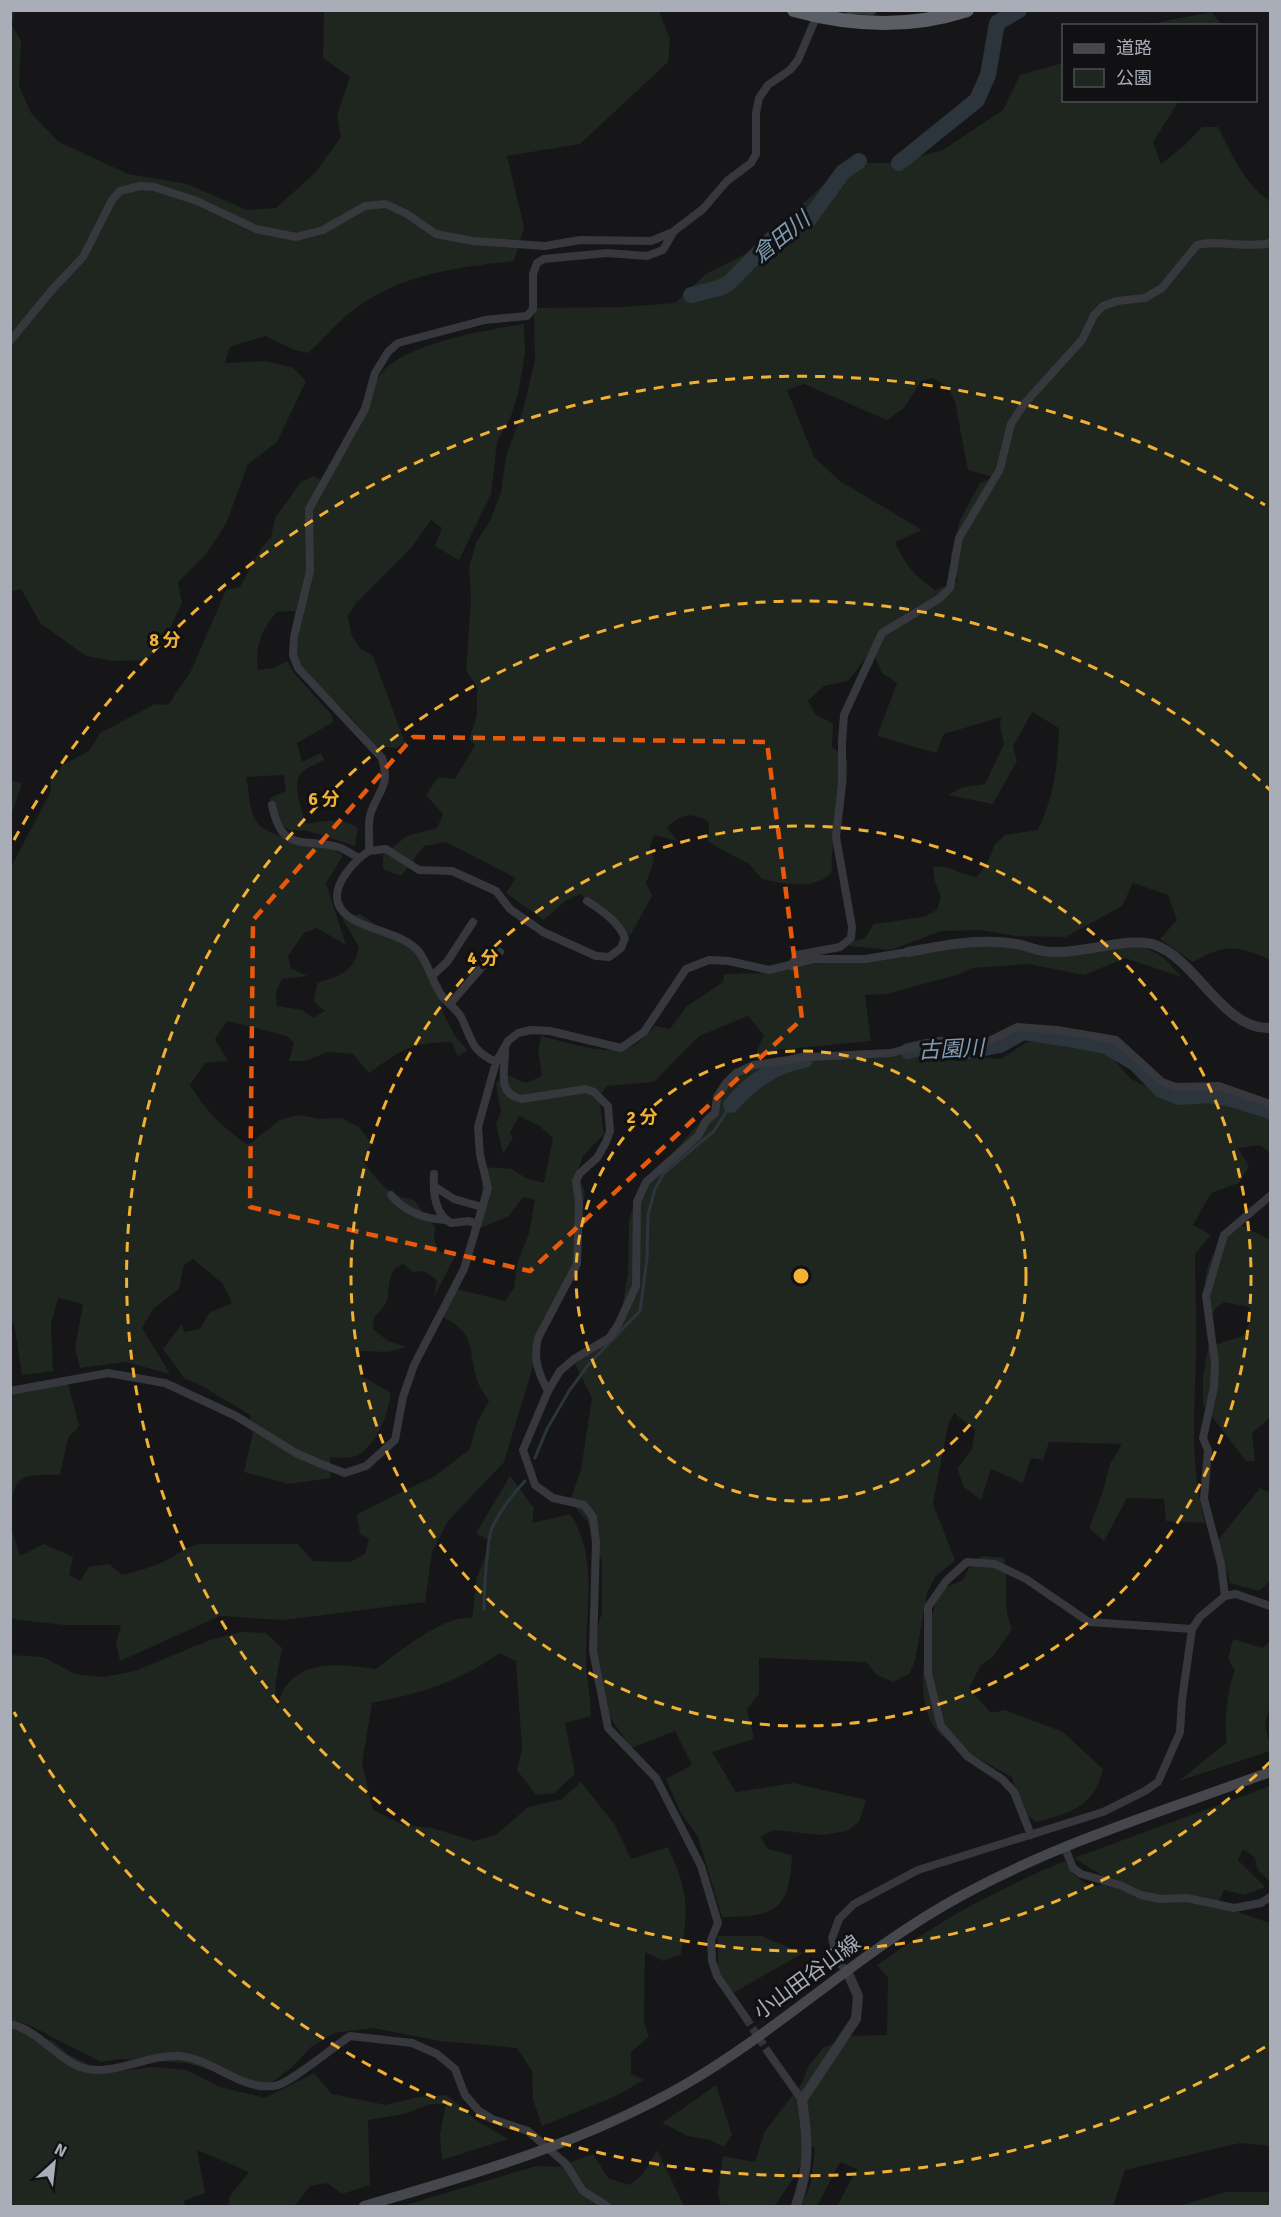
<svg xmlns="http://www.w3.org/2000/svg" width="1281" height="2217" viewBox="0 0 1281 2217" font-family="Signika,'Noto Sans JP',sans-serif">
  <rect width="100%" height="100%" fill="#161618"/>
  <path fill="#1e261f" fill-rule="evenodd" d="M11,11h4l-3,14 9,16 -2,45 12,27 28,29 69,32 59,10 60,26 29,-2 39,-35 26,-36 -4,-22 13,-38 -27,-19 1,-47h335l11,28 -2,23 -88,82 -73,12 17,71 -10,34c-56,6 -112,13 -158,47 -18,13 -32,31 -48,45l-13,-3 -30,-14 -35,11 -5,16 40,-2 27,6 14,14 -29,61 -29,22 -22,60 -20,30 -28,28 4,21 -18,39 -18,18 -33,1 -27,-5 -45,-32 -20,-35 -10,3z
    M1211,12l11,13h-76l4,-1z
    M1063,63l1,37 115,1 -26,41 8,22 24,-19 17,-18h16c14,27 26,57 52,74v759c-33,-15 -45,-16 -77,2l-33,-23 17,-19 -9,-25 -35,-12 -11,23 -56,31 -51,-1 -33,-6 -41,1 -50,19 -51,-5 25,-7 9,-14 49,-7 14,-7 4,-13 -6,-15 -2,-15c20,-2 24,7 43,10l10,-11 9,-22 10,-9 33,-5c16,-34 20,-66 21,-102l-27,-16 -19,34 4,15 -24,43 -45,-9 15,-8 22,-3 19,-40 -4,-18 1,-9 -57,17 -8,19 -59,-17 20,-53 -15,-10 -7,-16 -7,-2 -20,26 -24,5 -16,15 7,13 18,10 -1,23 15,12c4,39 -18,74 -15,113 -18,19 -46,12 -70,7l-13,-15 -41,-22 1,-20c-19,-10 -25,-9 -42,5l10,14 -23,-6 -4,11 4,15 -8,22 6,13 -22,40 -16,-19 -34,-23 -15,7 -21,19 -38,-27 10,-15 -70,-36 -22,4 -23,30 -18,-7v-14l24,-19 30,-8 6,-14 -17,-19 12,-18 17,2 20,-34 -6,-6 8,-23v-29l-11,-17 5,-70 -2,-33 7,-24 15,-24 10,-27 5,-36 17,-46 12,-50 -1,-52 89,-1 52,-4 31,-29 43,-22 99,-89h46l49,-13 60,-40 17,-35zM933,378l15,9 7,15 13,68 25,7 -13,6 -20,37 -9,35 7,27 -23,8c-19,-13 -31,-26 -40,-48l27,-12 -82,-49 -26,-24 -27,-67 17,-6 83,36 17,-12 17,-27z
    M524,324l1,29 -7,41 -7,22 -14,26 -6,52 -32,66 -24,-14 7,-18 -11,-8 -20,28 -55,55 -8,13 3,18 9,14 13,8 32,87 -9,5 -21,-2 -24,-29 -41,-37 -13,-20 -7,-20 5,-29 -18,1c-16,17 -22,36 -19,58l16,-2 13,-7 6,11 39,43 1,7 -36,21 5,19 19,-9 3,7c-7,4 -16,7 -22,12 -11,10 0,40 4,52 18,-3 36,-7 52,4l-3,18 -47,-15 -18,-1 -12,-6 -9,-15 1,-11 16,-7 -2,-16 -38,2c3,12 3,31 9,42 13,25 67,17 88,37l-17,27 20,62 -29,-17 -13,5 -16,23 3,12 16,8 -25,3 -6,13 1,14 25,4 11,8 12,-7 -11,-9 3,-19c24,-8 36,-10 42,-36l-17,-29 18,-4 59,40 22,31 2,28 12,23 12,14 -9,7 -7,-15c-42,1 -48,7 -82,31l-16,-19 -25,-2 -23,9h-16l5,-18 -7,-7 -60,-15 -12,18 13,22 -23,2 -15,22c16,26 33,43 58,60l32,-25 18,-5 22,4 21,-1 18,9 13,17 -9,17c14,19 26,36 51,39l21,27 -1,13 6,12 16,2 -22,43 3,-17 -13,-9 -11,1 -10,-8c-17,6 -13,24 -16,38l-13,16 -1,11 15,12 19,6 -19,5 -28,-1v24l31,18c-3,21 -13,50 -33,62 -8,4 -20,3 -28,2l1,21 -43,6 -44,-12 9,-40 -3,-17 -48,-29 -18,-8 -21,-29 19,-25 2,8 16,-3 9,-16 23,-10 -9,-19 -30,-25 -9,6 -5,24 -26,20 -11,19 28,46 -44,-12 -46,6 -5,-20 8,-44 -25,-6 -7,26 2,47 -31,4 -8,-52 -3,-1v-455l40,-76 -1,-12 13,-14 26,-14 11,-18 55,-29 13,1 23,-34 35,-81 14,-3 20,-37 11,-13 4,-19 26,-36 13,-6 10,6c11,-18 26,-35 35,-54 9,-19 11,-44 26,-59 23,-25 105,-40 139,-45z
    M11,780l11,3 -11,33 -1,-36z
    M963,944l89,6 92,-3 19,10 19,20 -57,-19 -41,17 -56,-11 -56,4 -15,7 -71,19 -21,1 6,46 -94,9 -23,8 10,-23 -16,-19 -49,20 -45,46 -47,4 -8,11 5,37 -21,22 -6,17 8,19 -10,70 -34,78 -37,122 -56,59 -16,31 -7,50 -141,18 -64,-4 -100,45 -4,-18 5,-18h-56l-54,-6 -1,-95 10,32 24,-12 29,13 -4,18 11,6 9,-14 20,-3 13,11c16,-4 31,-8 45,-15 13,-7 20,-14 34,-16h97l15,17 37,1 15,-8 4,-15 -9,-5 -3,-20 78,-38 35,-27 6,-24 13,-24c-4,-7 -10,-14 -12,-21 -10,-32 1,-44 -34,-63l14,-28 48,12 9,-13 3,-24 12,-31 6,-33 -12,-3 -14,19 -29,12 3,-61 29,2 14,9 18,5 9,-45 -15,-13 -19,-9 -9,17 3,5 -10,16 -7,-30 5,-12 -5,-29 9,-9 21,9 16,-7 -4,-26 3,-14c25,6 70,22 94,9 7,-5 14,-13 21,-19l14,3 16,-22 37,-25 1,-8 44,-1 49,-10z
    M1027,1042h36l45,11 23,26 32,16 59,-1 48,14v44l-11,-7 -21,3 11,18 -10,17 -28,10 -18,32 18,10 -16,19c0,32 2,64 1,96 -1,62 -7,111 9,173l-39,-2 -2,-22 -37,-1 -23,43 -15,-13 14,-37 7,-27 12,-20 -73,-2 -6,18 -12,-2 -8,25 -32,-14 -10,31 -17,-13 -7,-18 15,-20 3,-19 -21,-17 -6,12 -15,79 22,56 -20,17 -8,16 -12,68 -6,13 -16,8 -16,-7 -11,-13 -107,-4v36l-12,15 7,30 -42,13 24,40 58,-9 72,17 -7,22 -12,9 -25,4 -49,-5 -13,7 8,12 24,6c-2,56 -18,62 -70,62l-24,-80 -17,-24 -15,-34 26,-14 -17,-34 -44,17 -28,-41 -10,-30 5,-51 4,-14v-50l-15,-41 -17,-20 11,-31 11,-72 -17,-34 34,-30 13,-24 6,-38 1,-52 9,-27 75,-86 9,-19 15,-13 47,-17 78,-8 139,9z
    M1241,1225l29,15v178l-18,15 3,28h-9l-43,-56v-26l5,-32 35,-11 9,-18 -3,-11 -25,-5 -9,7 -7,14c-7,-46 -5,-68 33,-98z
    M67,1380l12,46 -11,12 -8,37c-38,-1 -48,-1 -49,40v-121z
    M510,1476l24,32 -2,15 38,-9c29,43 15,96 16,146 0,18 5,37 5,56l-26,7 10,51 -21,19 -18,2 -19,-25 5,-21 -6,-88 -17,-8c-41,30 -78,40 -127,50l-10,60 11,47 30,15 29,3 42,13 22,-6 32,-28 34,-8 19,-17 34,43 16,34 37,-12c20,44 21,59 13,107l-18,7 -18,-9 -1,70 5,15 -18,15v22l13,6 -28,16 -74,30 -9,-27 -1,-28 -15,-23 -77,-7 -67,-13 -39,5 -23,14 -19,20 -31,24 -20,-6 -22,-12 -32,-10 -66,-4 -20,3 -74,-38 -16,-4 -1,-365 33,2 32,17 29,3 31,-6 75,-31 30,-8 26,1 16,15 -7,38 2,22c3,-7 4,-17 9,-22 21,-28 60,-21 90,-17 23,-17 67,-54 96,-51l5,-41 14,-35 -15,-9z
    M1260,1488l10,5v88l-11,10 -29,-8 -12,-43z
    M982,1556l22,2c6,26 -3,45 8,71l-19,28 -12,8 -12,23 22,25 14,-3 58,22 40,37c-9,38 -31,43 -66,53l-14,-9 -11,-36c-20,-12 -61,-30 -75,-46 -28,-33 -7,-102 1,-140l25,-11 9,-18z
    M1233,1639l29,9 8,-6v67c-10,20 0,25 0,42l-91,30 48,-39c-4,-14 1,-58 8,-71l-7,-12z
    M1270,1786v96l-13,-13 -2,-11 -12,-9 -5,11 27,27 -20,8 -21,-5 -7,15 53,18v223l-30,-3 -115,27 -12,36h-276l20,-37 -17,-7 -23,44h-16l10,-23 4,-35 -8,-6 -8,27 -24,37h-54l-3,-13 5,-37 32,6 10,-31 37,-48 6,-16 15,-19 28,-12 36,-1 1,-57 -11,-13c60,-43 120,-76 188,-104l8,13 17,13 18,-4 -7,-8 -27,-17z
    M718,1936h43l42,17 -70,40 -15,-23z
    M11,2029l42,12 16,14 38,18 45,-6 34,3 34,17 45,11 49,-25 18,21 54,11 33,-8 28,-2 30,26 31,18 -66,21 -2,-25 6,-31h-16l-26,10 -36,6 2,65 -28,9 -15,-11 -17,3 -15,20h-66v-9l20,-25 -52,-22 8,43 -21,8 1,5h-174z
    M716,2085l16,50 -8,12 -14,-7 -22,-4 -26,-13z
    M657,2150l27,56h-282l134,-40 22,1 35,-13 15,24 21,7 14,-11z
    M1226,2192h44v14h-91z"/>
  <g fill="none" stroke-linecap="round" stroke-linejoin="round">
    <path stroke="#2c353c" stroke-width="3" d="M535,1458l12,-29 22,-38 20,-27 51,-53 7,-52 1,-44 7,-26 9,-16 50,-42 17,-26
      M484,1609c0,-15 3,-69 8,-81 8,-17 20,-33 33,-47"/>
    <path stroke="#2c353c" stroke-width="16" d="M899,163l78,-63 11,-25 9,-52 22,-13
      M691,295l28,-7 10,-5 46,-47 34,-17 34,-47 16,-11
      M908,1051l18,-4 43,4 31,-6 23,-13 40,6 43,8 29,17 26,27 19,7 29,-2 23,4 38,12
      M731,1105c20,-23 42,-39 74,-45"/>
    <path stroke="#333438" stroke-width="8" stroke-dasharray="8 4" stroke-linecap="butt" d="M746,2018l22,34"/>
    <path stroke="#37383d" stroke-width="8" d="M849,10l23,1
      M10,341l41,-50 32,-34 29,-57 8,-9 20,-5 14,1 43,14 59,28 40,8 27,-7 42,-24 21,-2 21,10 29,20 37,7 72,5 35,-6 71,1 22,-9
      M272,805c10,49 31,32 66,42 7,2 14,7 20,11
      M369,851l17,-2 33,21 33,1 44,20 14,18 33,23 53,24 13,1 12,-9 4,-10c-7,-17 -24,-28 -38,-37
      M791,966l6,-11 43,-8 11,-9 1,-11 -16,-90 6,-53v-42l2,-27 38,-82 58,-35 10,-10 9,-50 41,-69 11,-45 13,-20 58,-64 12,-25 9,-9 14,-5 28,-3 17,-10 35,-43c20,-6 49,4 73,-2
      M432,976l15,-14 26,-40
      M450,1004l32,-37 18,-15
      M505,1047c1,21 -10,47 17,52l64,-10 8,3 14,14 2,25 -4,11 -9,16 -17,15 -4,8 3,22 -2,61 -39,74c-5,20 0,35 10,53l-25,59 12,35 18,13 31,7 9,12 3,26 -3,108 15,77 48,50 45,88 17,57 -7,17 1,21 5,15 29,42
      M496,1062c-27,-13 -23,-22 -35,-45 -5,-9 -16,-15 -21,-24 -8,-13 -12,-29 -21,-41 -18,-23 -72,-22 -81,-49 -6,-19 17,-43 31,-52 1,-12 -2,-28 2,-39 9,-24 19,-26 11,-54l-84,-90 -5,-13 1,-18 16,-66 -1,-62 56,-100 10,-36 13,-21 10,-9 87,-23 42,-4 6,-7v-35l4,-11 7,-4 63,-6 40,3 16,-6 11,-19 29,-22 24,-28 24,-18 5,-9v-41l3,-15 9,-13 22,-15 8,-10 20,-47
      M434,1174c-1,16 0,40 17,49l18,-2 8,3
      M434,1186l20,13 28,8
      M391,1195c14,17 33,24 55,25
      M10,1391l98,-18 57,10 71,33 60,37 25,11 24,9 21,-7 29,-26 8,-43 11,-32 50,-96 24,-81 -8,-33 -2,-28 18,-65 12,-21 10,-8 13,-3 19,1 71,17 23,-16 42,-63 23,-9 20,1 40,9 45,-11h51l43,-7
      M548,1391l12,-20 14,-12 35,-21 9,-13 18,-39 1,-84 9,-20 52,-46 8,-15 9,-8 2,-16 9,-14 10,-10 18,-8 56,-8 81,-4 44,-12h54l28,-14 40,3 59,10 46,42 14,5 43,-1 51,18
      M1225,1596l-4,-32 -17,-65 4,-49 -5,-12 11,-51 1,-24 -9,-67 18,-61 46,-39
      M1031,1835l-17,-43 -12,-13 -34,-22 -27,-31 -13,-53v-66l18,-26 21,-19 28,2 31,15 63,43 103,7
      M1065,1848l8,20 8,6 39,11 21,10 19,4 27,-1 47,10 27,-5 9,-6
      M847,1971l-9,-9 -6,-24 7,-19 15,-15 64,-34 185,-58 42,-21 13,-9 22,-50 2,-32 10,-71 8,-12 25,-21 11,-2 34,12
      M10,2024c29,6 44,33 70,43 31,11 67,-13 99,-11 34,3 61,34 95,30 15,-1 60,-40 76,-50l62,7 25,11 18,15 10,26 14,16 13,8 36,12 38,33 17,27 24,15
      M768,2052l34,48"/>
    <path stroke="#37383d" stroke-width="10" d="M908,952c36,-7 72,-14 108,-8 12,2 24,8 36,8 29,2 80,-16 103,-7 42,15 68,85 115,83
      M796,2206c14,-40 12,-65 6,-106l54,-81 2,-23 -11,-25"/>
    <path stroke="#45474d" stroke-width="10" d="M364,2206c111,-32 222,-64 322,-122 96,-56 176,-134 273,-187 98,-54 207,-87 311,-125"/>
    <path stroke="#5b5e65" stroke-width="14" d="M794,10c58,16 115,19 173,0"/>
  </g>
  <path fill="none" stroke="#e8590c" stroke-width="4.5" stroke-dasharray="12 8" stroke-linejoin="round" d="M413,737l354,5 35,277 -272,252 -280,-64 3,-287z"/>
  <g fill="none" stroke="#f2b134" stroke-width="3" stroke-dasharray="10 8">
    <circle cx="801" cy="1276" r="225"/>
    <circle cx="801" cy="1276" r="450"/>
    <path d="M1270 1762A675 675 0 1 1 1270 790"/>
    <path d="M1265 2047A900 900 0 0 1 14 1712M14 840A900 900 0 0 1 1265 505"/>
  </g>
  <g text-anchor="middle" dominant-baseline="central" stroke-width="6" stroke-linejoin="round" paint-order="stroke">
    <g font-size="21" fill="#a8adb8" stroke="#111113">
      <text transform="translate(807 1977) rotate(-36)">小山田谷山線</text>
    </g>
    <g font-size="22" font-style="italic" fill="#7f9bb3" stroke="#111113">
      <text transform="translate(781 237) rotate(-39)">倉田川</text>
      <text transform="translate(951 1049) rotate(-3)">古園川</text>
    </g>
  </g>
  <circle cx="801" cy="1276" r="9" fill="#f2b134" stroke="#111113" stroke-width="3"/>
  <g font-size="18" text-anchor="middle" font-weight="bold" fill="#f2b134" stroke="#111113" stroke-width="6" stroke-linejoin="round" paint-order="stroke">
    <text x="165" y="646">8 分</text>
    <text x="324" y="805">6 分</text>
    <text x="483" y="964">4 分</text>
    <text x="642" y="1123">2 分</text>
  </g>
  <rect width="1281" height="2217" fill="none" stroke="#a8adb8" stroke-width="24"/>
  <rect x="1062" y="24" width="195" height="78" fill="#111113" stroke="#4d4f55" stroke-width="1.5"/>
  <rect x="1074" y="44" width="30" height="9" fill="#45474d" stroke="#4d4f55" stroke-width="1.5"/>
  <text x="1116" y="54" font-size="18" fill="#a8adb8">道路</text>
  <rect x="1074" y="69" width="30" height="18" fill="#1e261f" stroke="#4d4f55" stroke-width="1.5"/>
  <text x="1116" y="84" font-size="18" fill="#a8adb8">公園</text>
  <g transform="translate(54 2163) rotate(27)" stroke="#111113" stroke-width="4.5" paint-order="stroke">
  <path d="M0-4.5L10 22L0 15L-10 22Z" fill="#a8adb8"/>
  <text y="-9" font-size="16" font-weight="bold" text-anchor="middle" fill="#a8adb8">N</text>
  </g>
</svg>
